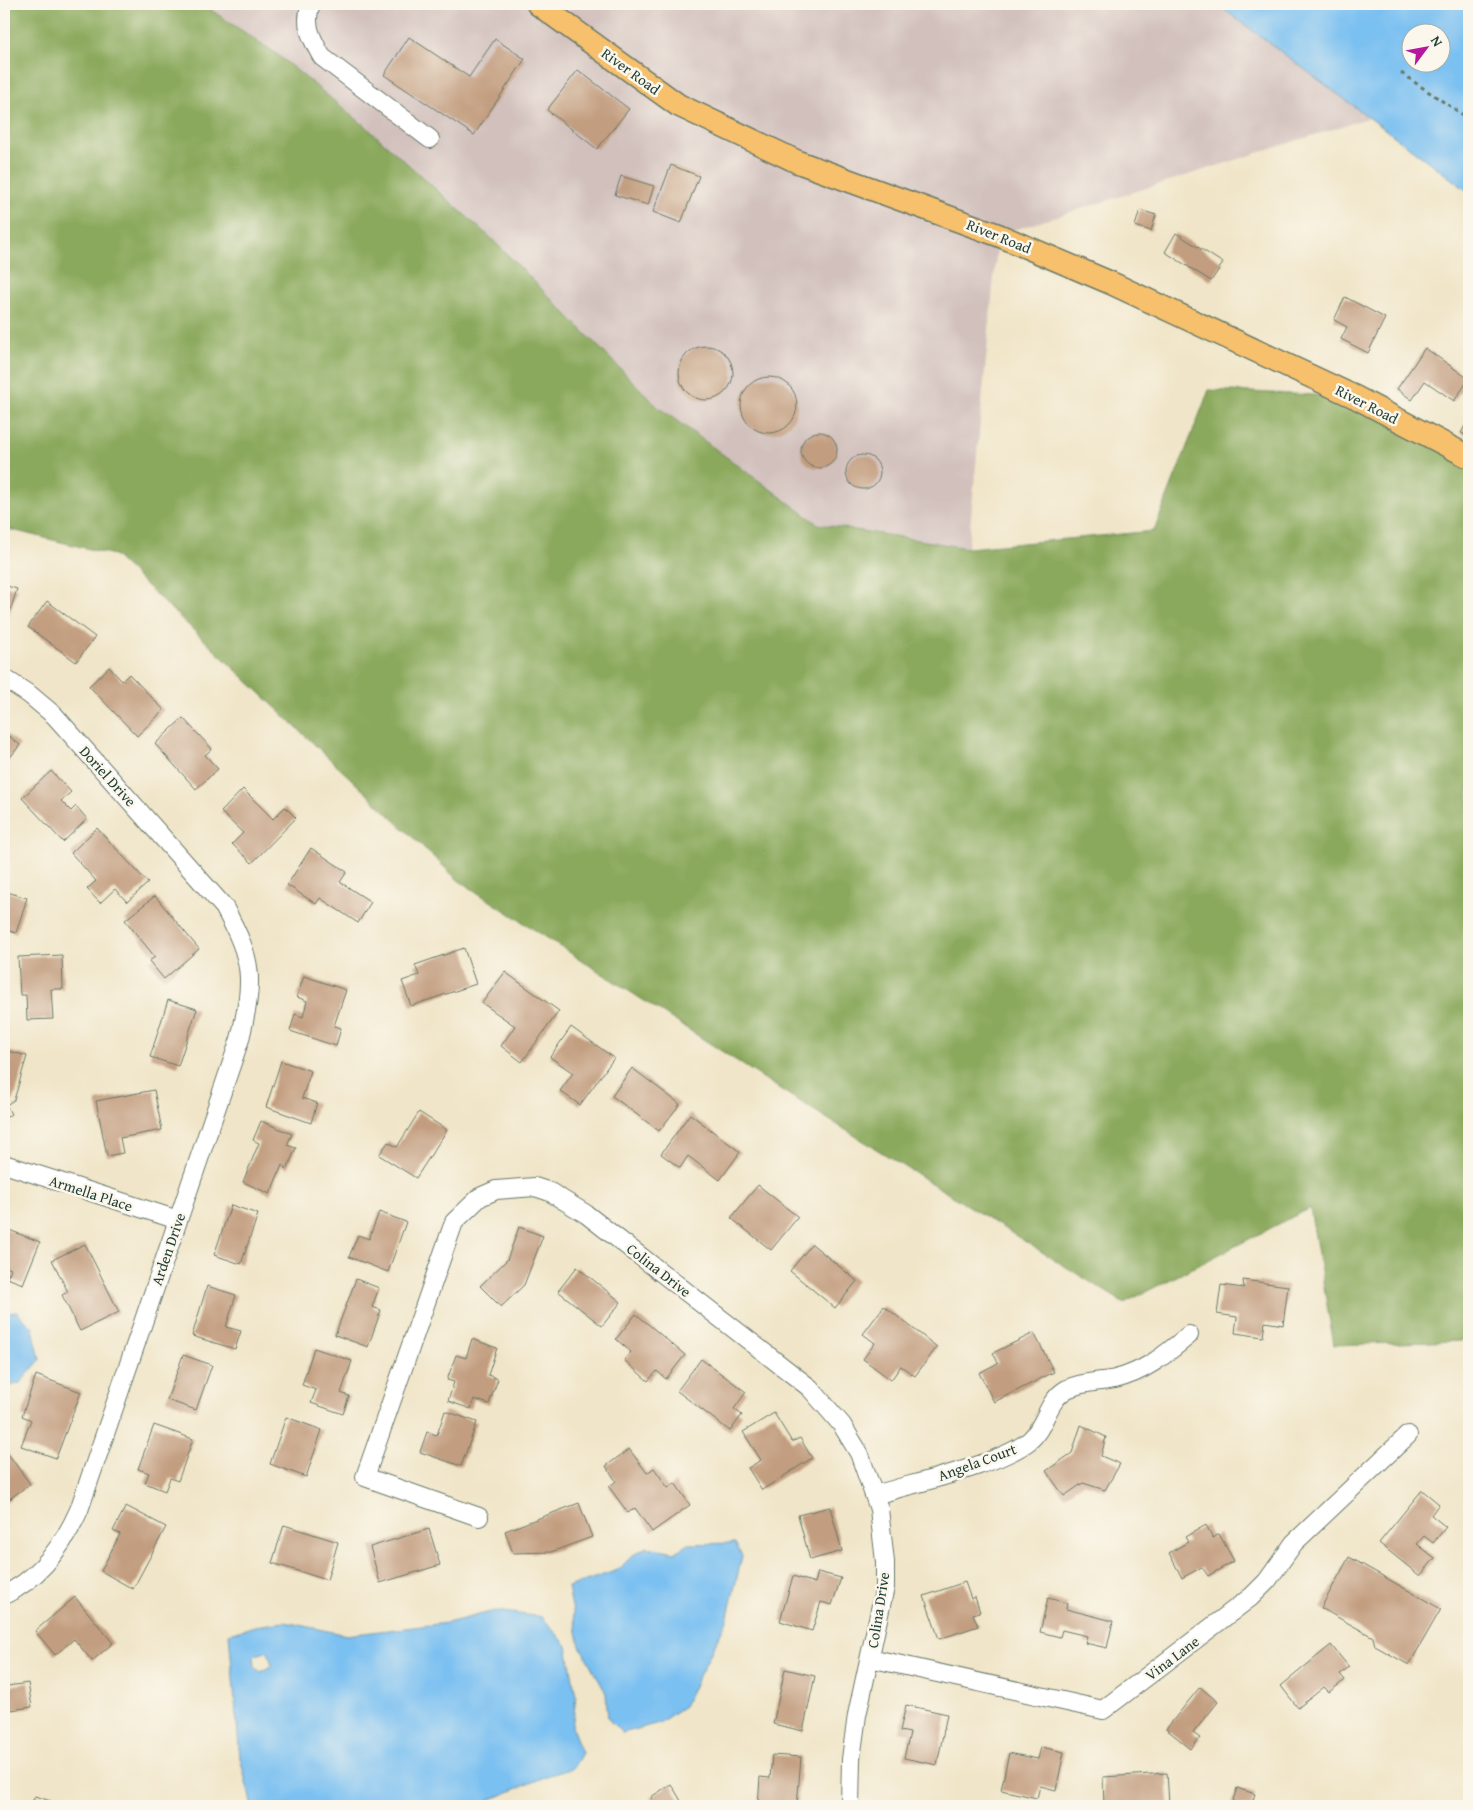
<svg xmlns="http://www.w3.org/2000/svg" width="1473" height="1810" viewBox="0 0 1473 1810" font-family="'Gentium Book Plus',serif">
  <rect width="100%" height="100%" fill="#fbf7ec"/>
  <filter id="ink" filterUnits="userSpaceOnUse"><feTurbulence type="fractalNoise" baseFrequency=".02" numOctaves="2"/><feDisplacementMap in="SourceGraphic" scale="10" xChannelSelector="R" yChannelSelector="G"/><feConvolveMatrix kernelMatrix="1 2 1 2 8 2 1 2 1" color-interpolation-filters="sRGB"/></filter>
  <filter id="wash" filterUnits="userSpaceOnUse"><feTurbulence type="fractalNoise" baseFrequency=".0096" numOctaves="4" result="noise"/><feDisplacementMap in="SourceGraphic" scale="20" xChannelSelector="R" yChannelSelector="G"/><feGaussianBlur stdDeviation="1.12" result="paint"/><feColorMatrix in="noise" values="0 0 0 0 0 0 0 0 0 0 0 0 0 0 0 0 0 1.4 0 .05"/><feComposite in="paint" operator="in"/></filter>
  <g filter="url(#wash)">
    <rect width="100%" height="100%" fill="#f0e5c8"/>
    <path fill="#d1c0bc" d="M202,4h1015l154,113 -373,118 -30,313 -150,-24 -160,-117 -165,-167 -128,-114 -91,-73z"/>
    <path fill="#8aa95c" stroke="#547348" d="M4,4h198l72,48 91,74 128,114 165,167 160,117 150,24 186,-17 55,-141 146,7 114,60v879l-8,5 -127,4 -24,-137 -186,95 -341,-212 -325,-211 -344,-325 -110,-27z"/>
    <path fill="#7ac0f1" stroke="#4c7e92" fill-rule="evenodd" d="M1217,4h252v188zM1410,32h30v30h-30z
      M17,1312l16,16 7,32 -20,23 -16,5v-75z
      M735,1543l7,13 -15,64 -43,86 -25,17 -37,10 -14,-14 -2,-26 -26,-47 -12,-59 50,-17 15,-15 14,-8 29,5 13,-8z
      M495,1611l47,6 25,29 9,50 -4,32 10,25 -9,15 -26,8 -72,30h-223l-12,-48 -11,-124 26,-8 30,-4 62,13 100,-12zM268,1651l4,14 -11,7 -6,-5 -1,-11z"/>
    <g id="blocks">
      <path fill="#c29d7f" d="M409,37l60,40 26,-38 30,20 -51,76 -90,-60z
        M578,70l51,39 -32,40 -50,-39z
        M671,165l28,11 -18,47 -28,-11z
        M621,176l33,10 -6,19 -33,-10z
        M1140,210l16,5 -5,16 -16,-5z
        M1176,233l47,30 -12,18 -46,-29z
        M1345,297l40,21 -17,35 -27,-14 6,-12 -13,-7z
        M679 373a27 27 0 1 1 54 0a27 27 0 1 1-54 0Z
        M1425,348l44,31 -15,22 -29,-20 -13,19 -15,-11z
        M741 405a28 28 0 1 1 56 0a28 28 0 1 1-56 0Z
        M1469,418v19l-8,-4z
        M801 450a18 18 0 1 1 36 0a18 18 0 1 1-36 0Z
        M846 472a17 17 0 1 1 34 0a17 17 0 1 1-34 0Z
        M4,585l13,4 -9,29 -4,-2z
        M47,601l48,36 -19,25 -48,-35z
        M109,667l13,14 7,-7 35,36 -27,26 -48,-50z
        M183,718l29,31 -7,6 13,14 -22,20 -41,-45z
        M4,732l16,13 -16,20z
        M51,771l20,21 -10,9 10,10 5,-5 11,13 -24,23 -41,-44z
        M243,789l30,30 12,-12 11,11 -44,45 -20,-19 11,-11 -22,-21z
        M97,828l51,55 -21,19 -12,-13 -15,14 -13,-14 9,-8 -25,-28z
        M311,848l36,24 -7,10 31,20 -13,21 -38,-25 -4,6 -29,-19z
        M4,891l23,7 -11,35 -12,-4z
        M155,896l44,53 -35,30 -15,-18 6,-4 -30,-37z
        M464,948l12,36 -65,22 -9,-25 17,-6 -4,-10z
        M62,955l1,34h-12l2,30 -26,1 -1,-25h-6l-2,-38z
        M505,972l54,39 -37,51 -21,-16 14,-20 -33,-23z
        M304,976l42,14 -12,36 7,2 -5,18 -46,-15 5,-17 8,3 4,-16 -10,-4z
        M168,1000l29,9 -19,57 -28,-9z
        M571,1027l43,31 -34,47 -20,-14 13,-18 -23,-16z
        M4,1050l23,6 -13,44 -8,5 5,9 -7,5z
        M281,1061l30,10 -9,27 15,5 -6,20 -45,-16z
        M632,1068l48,36 -21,27 -47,-35z
        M154,1090l8,40 -42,8 3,15 -16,3 -11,-55z
        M419,1112l28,18 -31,48 -37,-23 9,-13 9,5z
        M690,1114l50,38 -20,28 -32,-24 -8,12 -19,-14z
        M261,1121l31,13 -5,11 9,3 -9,21 -5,-4 -12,29 -27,-12 16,-39 -6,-3z
        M758,1185l40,32 -27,33 -40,-32z
        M231,1205l27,9 -17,50 -27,-9z
        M379,1212l27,10 -18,50 -39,-15 9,-22 11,4z
        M519,1227l24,9 -19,49 -23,22 -21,-21 27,-26z
        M4,1228l36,14 -17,42 -16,-6 4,-9 -7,-3z
        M85,1244l34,68 -39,19 -18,-36 6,-3 -16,-32z
        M812,1244l45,37 -22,27 -45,-37z
        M577,1267l44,35 -19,24 -44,-35z
        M356,1279l23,9 -7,19 9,3 -13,37 -33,-12z
        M1243,1280l45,6 -5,39 -18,-3 -2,15 -28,-4 2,-16 -20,-3 4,-29 23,3z
        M207,1286l29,9 -10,32 15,4 -6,18 -43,-13z
        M884,1306l53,41 -22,29 -14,-10 -10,14 -28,-21 12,-16 -12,-9z
        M636,1314l49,41 -19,24 -9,-8 -9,10 -24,-21 7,-8 -15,-13z
        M1034,1333l20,39 -60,30 -15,-29 19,-10 -5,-10z
        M472,1339l25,9 -9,27 10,4 -9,25 -15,-5 -3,10 -23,-8 6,-19 -7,-2 9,-25 10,3z
        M314,1348l38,13 -11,32 8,3 -6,18 -32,-11 5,-13 -14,-5z
        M183,1355l29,10 -16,45 -29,-10z
        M701,1359l45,33 -12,17 8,6 -12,16 -53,-40z
        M36,1375l45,17 -25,66 -35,-12 10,-26 -9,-4z
        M445,1411l32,11 -16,44 -41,-14 7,-20 10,3z
        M774,1413l18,29 8,-4 12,20 -50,32 -14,-22 13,-8 -18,-28z
        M286,1417l36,13 -16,47 -36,-13z
        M154,1425l39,14 -15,42 -8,-3 -5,13 -20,-8 4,-10 -11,-4z
        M1081,1425l25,12 -5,19 19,8 -15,26 -22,-7 -19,13 -18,-25 26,-18z
        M629,1449l18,24 7,-5 14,20 7,-5 15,22 -38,27 -17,-24 -7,5 -19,-26 7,-6 -10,-15z
        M6,1451l24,33 -26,19v-50z
        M1422,1490l17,14 -8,11 15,12 -13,16 -9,-7 -7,8 18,14 -15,18 -41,-33z
        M579,1503l13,34 -41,15 -38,1 -8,-22z
        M126,1506l40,21 -33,62 -32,-18 19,-37 -7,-3z
        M830,1507l12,44 -32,9 -12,-45z
        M284,1525l54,17 -11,38 -55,-17z
        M1206,1525l7,13 6,-4 15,27 -26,15 -6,-9 -20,11 -13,-25 19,-11 -3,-5z
        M429,1529l11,36 -60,18 -10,-36z
        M1349,1557l92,52 -32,56 -34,-19 -2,-9 -52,-29z
        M818,1572l23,6 -9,27 -11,-3 -9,29 -32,-10 13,-45 22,7z
        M965,1582l6,17 4,-2 5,15 -7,2 5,12 -39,13 -15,-43z
        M75,1597l38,46 -21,18 -18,-22 -19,16 -20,-24z
        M1048,1598l19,5 -1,6 47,12 -6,27 -22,-5 2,-7 -25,-6 -2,7 -20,-5z
        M1331,1645l18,22 -9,7 5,6 -16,12 -5,-5 -26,21 -17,-22z
        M4,1669l4,17 20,-3 4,24 -28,4z
        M785,1669l30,7 -12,55 -30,-7z
        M1200,1687l18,15 -25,31 7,5 -9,11 -25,-20z
        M906,1705l41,9 -10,51 -33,-7 6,-25 -10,-2z
        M1041,1747l23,5 -8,38 -16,-4 -3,12 -36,-8 8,-37 29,6z
        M772,1755l29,2 -4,49h-39l2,-29 10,1z
        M1167,1773l2,30 -65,3 -1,-29z
        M671,1784l13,22h-28l-5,-9z
        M1237,1788l18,6 -4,12h-20z
        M35,1796l22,7 -1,3h-25z"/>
    </g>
  </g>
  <g filter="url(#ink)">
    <use href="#blocks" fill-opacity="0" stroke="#687868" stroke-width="1"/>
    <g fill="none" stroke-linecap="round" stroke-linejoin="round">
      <g stroke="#687868" stroke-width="20">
        <path id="minor" d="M311,4c-8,21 1,35 11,53l108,82
          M4,678l26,17 25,21 169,191c30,55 30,72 16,132l-161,471c-16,36 -39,68 -75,85
          M4,1164l174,56
          M875,1495c39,-12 124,-30 154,-54 17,-14 17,-40 38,-52 14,-7 32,-7 48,-10 30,-7 51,-25 74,-44
          M479,1517l-114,-40 89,-255 26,-25 16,-7 39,-3 15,5 36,22 224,174 32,37 17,28 20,56 6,53v25l-28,128 -6,44 -1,47
          M870,1658l233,52 148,-113 16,-16 27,-38 114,-108"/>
      </g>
      <g stroke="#687868" stroke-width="25">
        <path id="major" d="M538,4l140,101 120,57 200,73 113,48 244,114 114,60"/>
      </g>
      <path stroke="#687868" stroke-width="3" stroke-dasharray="4 4" stroke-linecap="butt" d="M1401,73l68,46"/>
      <use href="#minor" stroke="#fff" stroke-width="18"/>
      <use href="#major" stroke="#f7c06c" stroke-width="22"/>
    </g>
  </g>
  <g text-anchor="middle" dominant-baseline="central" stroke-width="5" stroke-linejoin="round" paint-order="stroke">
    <g font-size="15" fill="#1f3d34" stroke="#fbf7ec">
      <text transform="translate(631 71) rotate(36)">River Road</text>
      <text transform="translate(999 236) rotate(22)">River Road</text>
      <text transform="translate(1367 404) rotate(27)">River Road</text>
      <text transform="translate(108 776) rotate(48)">Doriel Drive</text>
      <text transform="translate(91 1193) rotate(18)">Armella Place</text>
      <text transform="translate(168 1249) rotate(-71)">Arden Drive</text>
      <text transform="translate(659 1270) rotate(38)">Colina Drive</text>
      <text transform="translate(977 1462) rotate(-20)">Angela Court</text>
      <text transform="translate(878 1610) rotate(-81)">Colina Drive</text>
      <text transform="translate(1172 1658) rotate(-37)">Vina Lane</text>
    </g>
  </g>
  <rect width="1473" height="1810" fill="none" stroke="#fbf7ec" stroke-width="20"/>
  <g transform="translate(1426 48) rotate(58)"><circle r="24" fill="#fbf7ec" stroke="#a3ada2"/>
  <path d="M0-4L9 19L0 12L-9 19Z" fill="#b5179e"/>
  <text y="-8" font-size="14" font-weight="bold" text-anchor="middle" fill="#1f3d34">N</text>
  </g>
</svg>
